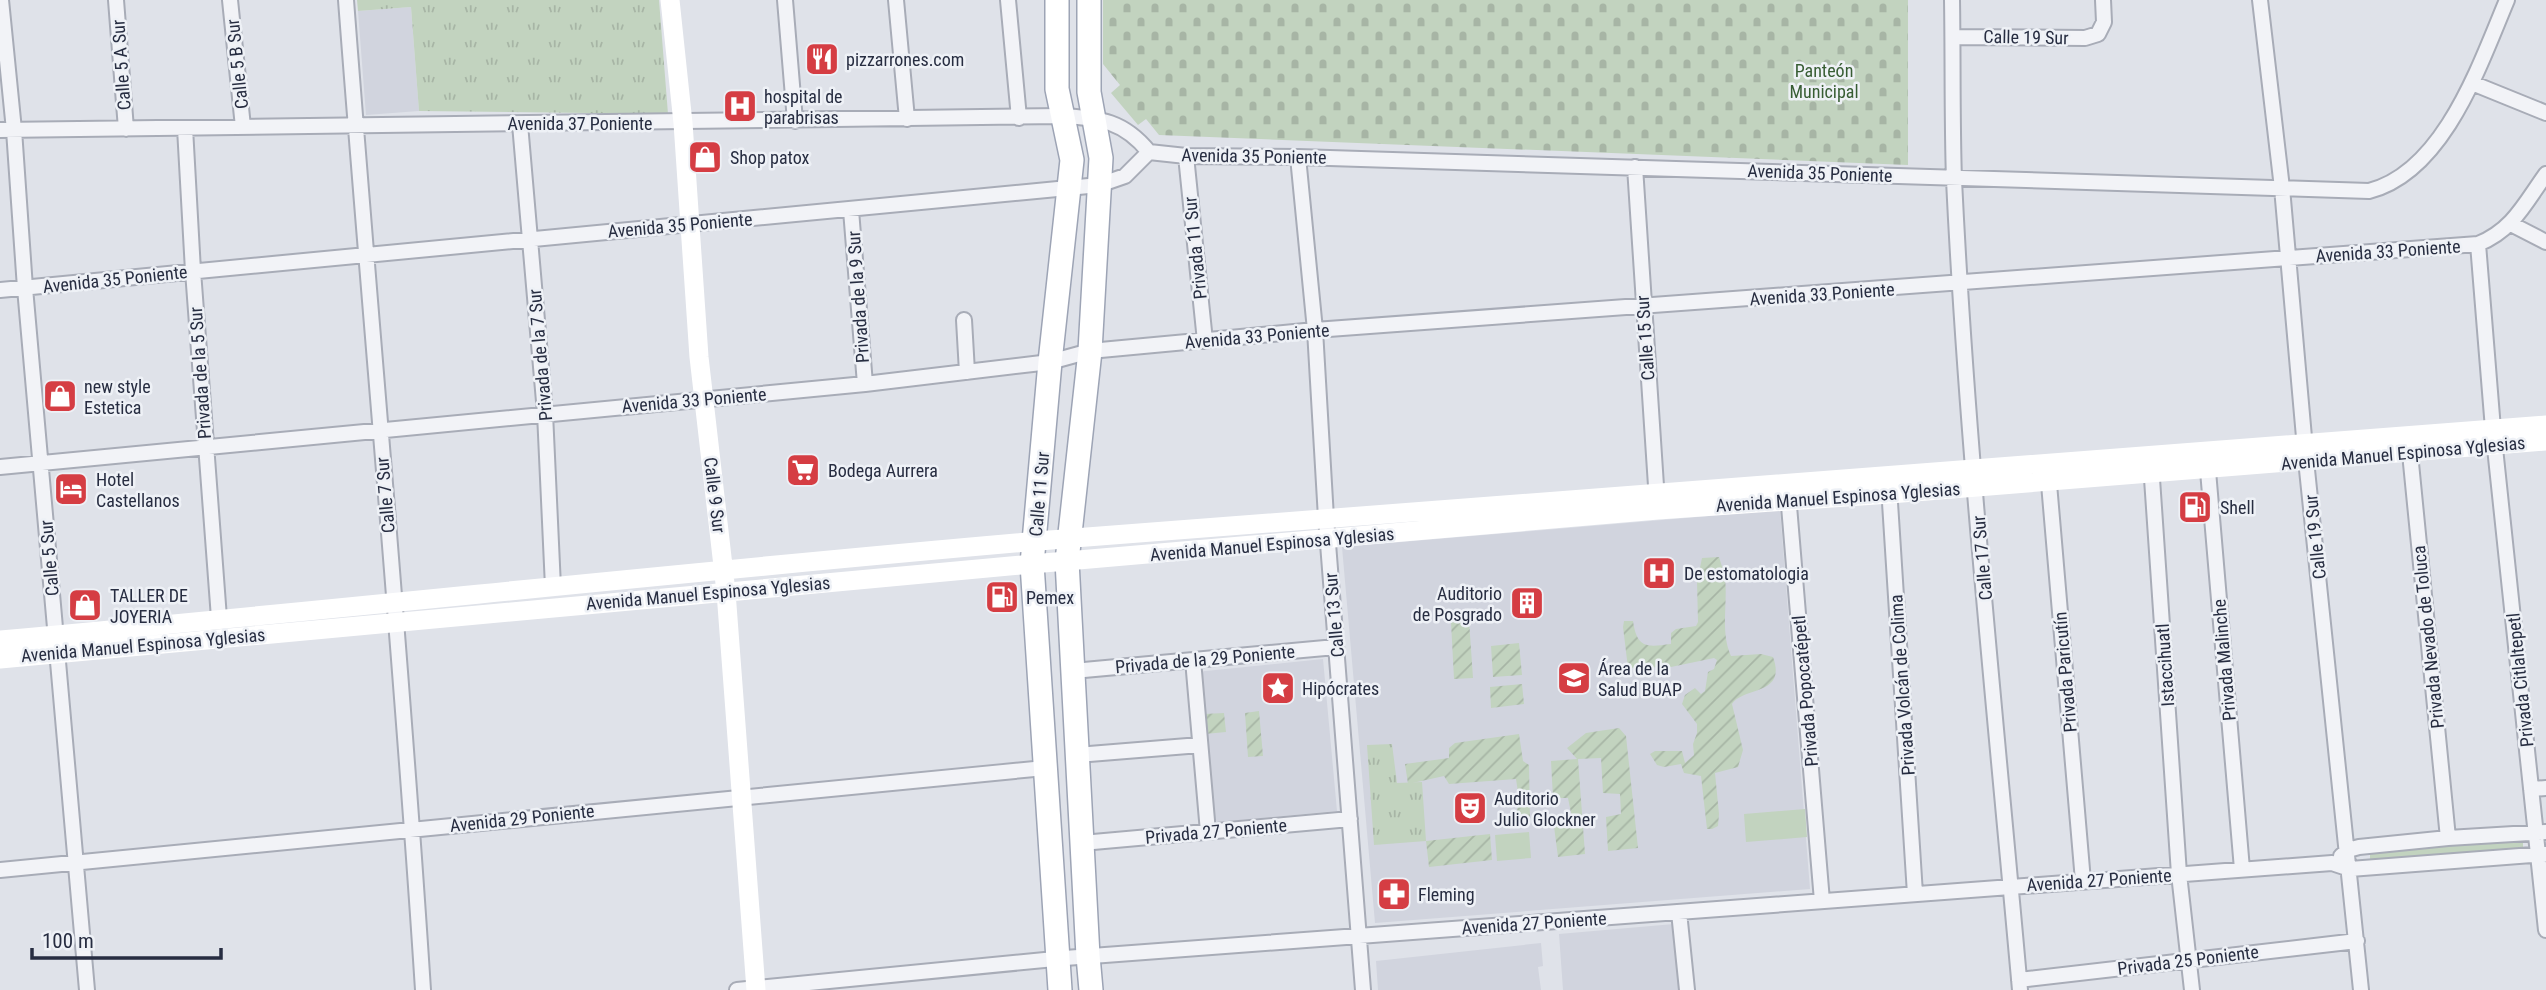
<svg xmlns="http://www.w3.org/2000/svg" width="2546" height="990" viewBox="0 0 2546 990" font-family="'Roboto Condensed',sans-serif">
  <defs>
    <pattern id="cemetery-stones" width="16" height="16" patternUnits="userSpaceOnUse" patternTransform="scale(1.75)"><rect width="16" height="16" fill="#c2d3bf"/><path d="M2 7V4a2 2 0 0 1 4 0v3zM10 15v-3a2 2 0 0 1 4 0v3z" fill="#a7b5a5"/></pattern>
    <pattern id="park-tufts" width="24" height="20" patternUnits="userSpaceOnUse" patternTransform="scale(1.75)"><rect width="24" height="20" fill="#c2d3bf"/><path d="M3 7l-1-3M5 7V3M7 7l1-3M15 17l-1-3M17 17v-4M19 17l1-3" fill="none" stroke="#a7b5a5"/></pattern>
    <pattern id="garden-furrows" width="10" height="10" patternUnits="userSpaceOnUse" patternTransform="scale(1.75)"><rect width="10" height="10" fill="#c2d3bf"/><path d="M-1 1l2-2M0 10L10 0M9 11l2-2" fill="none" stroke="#a7b5a5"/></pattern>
  </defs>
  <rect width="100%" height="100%" fill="#dfe2e9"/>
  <path fill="#d1d4de" d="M411,7l8,104 -53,4 -8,-104z
    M1780,510l30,379 -435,34 -33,-376z
    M1323,659l14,152 -119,11 -9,-6 -13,-144z
    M1674,924l5,66h-116l-4,-56z
    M1541,943l2,23 -5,1 3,23h-163l-2,-29z"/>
  <path fill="#c2d3bf" d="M1805,809l2,28 -61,5 -2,-28z
    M1529,832l2,26 -34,3 -2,-26z
    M2520,839l3,3v7l-151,12 -2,-2v-9z"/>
  <path fill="url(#cemetery-stones)" d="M1103,0h805v165l-749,-30 -13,-16 -8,6 -27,-32 9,-8 -17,-21z"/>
  <path fill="url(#park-tufts)" d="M357,0h302l9,114 -249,-3 -8,-104 -53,4z
    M1392,744l5,39 25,-1 4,59 -52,4 -7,-100z"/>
  <path fill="url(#garden-furrows)" d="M1719,557c2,7 5,14 6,21 3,25 -5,54 6,78l30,-2 12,3c14,39 -29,29 -41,47l11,46 -5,17 -23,6 4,41 -1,12 -6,3h-5l-6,-53 -17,-3 -3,-9 -17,3 -7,-2 -7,-11 5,-3h27l3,12 9,-8 -1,-11 4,-11v-9l-15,-20 3,-9 10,-7 6,6 4,-3 3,-19 6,-3 3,-9 -3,-2 -43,9 -43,1 -5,-41 1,-6h9c4,28 14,26 38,23v-11l5,-4 20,-3 2,-4 -1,-40 5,-24z
    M1469,620l4,58 -19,1 -3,-57z
    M1519,643l3,32 -29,2 -2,-31z
    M1522,684l2,20 -33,4 -1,-21z
    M1259,711l4,45 -15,1 -3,-44z
    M1224,713l2,19 -21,2 -1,-20z
    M1619,728l7,8 12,112 -30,3 -2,-34 15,-3 -1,-20 -17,-1 -2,-35 -23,1 7,95 -27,3 -5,-38 19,-1 -4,-20h-15l-2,-37 26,-2 -10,-11 19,-15z
    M1519,734l4,27 6,4 1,58h-15l4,-24 -3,-20 -67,5 -5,-8 -36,8 -3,-20 44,-6v-10l6,-5z
    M1490,834l2,26 -63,7 -3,-26z"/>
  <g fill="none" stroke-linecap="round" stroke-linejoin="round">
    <g stroke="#a8acb7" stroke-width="18">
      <path id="street" d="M1,0l13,130 11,158 62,702
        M116,0l10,129
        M230,0l13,127
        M346,0c25,330 56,660 77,990
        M785,0l10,121
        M896,0l11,119
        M1008,0l11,118
        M1952,0c1,60 0,120 2,180 13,270 42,540 66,810
        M2260,0l22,188 24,272 55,530
        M1953,37l132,1 13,-4 6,-12 -1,-22
        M2472,83l74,30
        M520,124l25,289 8,174
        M185,128l8,143 26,347
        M0,130l1063,-14c37,2 61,5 86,36
        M1149,152l37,4 112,1 1071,34c75,-19 111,-127 138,-191
        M1186,156l19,185
        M1298,157l17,173 11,188 37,472
        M1635,167l22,334
        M851,210l14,174
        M2511,224l35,18
        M2478,244l15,185 53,501
        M0,290l1099,-105 26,-9 24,-24
        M964,320l3,52
        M2409,443l39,395
        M2207,459l35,410
        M2151,464l28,410 13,116
        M0,467l865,-83 185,-22 40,-11 225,-21 1163,-86c35,-14 47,-41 68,-70
        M2048,472l35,409
        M1889,487l26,407
        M1788,494l34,407
        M1193,660l15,172
        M1073,671l263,-24
        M1077,755l123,-10
        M2531,789l15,-1
        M1082,843l268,-24
        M2341,856l7,-6 11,-3 89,-9 98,-6
        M0,870l1045,-102
        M1679,912l8,78
        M2019,980l338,-39
        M737,990l328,-32 1267,-95 18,6 196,-15"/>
    </g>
    <g stroke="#9da4b5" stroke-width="26">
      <path id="primary" d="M1057,0v89l15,71 -22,202 -18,202 28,426
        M1089,0v92l12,66 -11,193 -23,210 21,395 3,34"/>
    </g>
    <use href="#street" stroke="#f2f3f7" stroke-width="14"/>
    <path stroke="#fff" stroke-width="19" d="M670,0l13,123 16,234 27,235 30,398
      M0,640c358,-32 716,-72 1074,-102 490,-42 981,-76 1472,-113
      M0,659l1032,-95 626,-54 232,-16 656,-53"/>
    <use href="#primary" stroke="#fff" stroke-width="23"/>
  </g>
  <defs>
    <g id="restaurant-square" transform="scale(1.75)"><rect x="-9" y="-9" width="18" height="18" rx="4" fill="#d53d43" stroke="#eef1f6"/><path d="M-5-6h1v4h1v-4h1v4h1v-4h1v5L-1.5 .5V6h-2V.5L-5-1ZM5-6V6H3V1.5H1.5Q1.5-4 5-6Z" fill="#fff"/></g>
    <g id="hospital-square" transform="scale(1.75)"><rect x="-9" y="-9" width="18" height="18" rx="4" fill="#d53d43" stroke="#eef1f6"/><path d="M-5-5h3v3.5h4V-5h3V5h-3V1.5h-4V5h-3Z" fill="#fff"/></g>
    <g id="shop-square" transform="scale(1.75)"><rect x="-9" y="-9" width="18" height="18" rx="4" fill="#d53d43" stroke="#eef1f6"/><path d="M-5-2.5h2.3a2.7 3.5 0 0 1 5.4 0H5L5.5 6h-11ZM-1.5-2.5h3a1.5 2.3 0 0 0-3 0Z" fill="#fff"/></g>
    <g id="supermarket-square" transform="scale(1.75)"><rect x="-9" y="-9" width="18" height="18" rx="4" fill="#d53d43" stroke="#eef1f6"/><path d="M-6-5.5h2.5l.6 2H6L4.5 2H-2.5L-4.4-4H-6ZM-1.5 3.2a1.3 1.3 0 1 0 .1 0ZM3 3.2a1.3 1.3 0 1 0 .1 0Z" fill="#fff"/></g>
    <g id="hotel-square" transform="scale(1.75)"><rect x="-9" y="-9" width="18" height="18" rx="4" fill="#d53d43" stroke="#eef1f6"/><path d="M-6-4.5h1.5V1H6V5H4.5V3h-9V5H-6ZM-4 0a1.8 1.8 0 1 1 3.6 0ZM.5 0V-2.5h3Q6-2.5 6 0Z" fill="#fff"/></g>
    <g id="fuel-square" transform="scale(1.75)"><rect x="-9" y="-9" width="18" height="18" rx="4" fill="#d53d43" stroke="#eef1f6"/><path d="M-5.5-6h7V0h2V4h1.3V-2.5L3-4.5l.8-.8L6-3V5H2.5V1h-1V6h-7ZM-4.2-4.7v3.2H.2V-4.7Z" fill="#fff"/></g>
    <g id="building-square" transform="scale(1.75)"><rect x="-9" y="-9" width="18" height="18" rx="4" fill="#d53d43" stroke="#eef1f6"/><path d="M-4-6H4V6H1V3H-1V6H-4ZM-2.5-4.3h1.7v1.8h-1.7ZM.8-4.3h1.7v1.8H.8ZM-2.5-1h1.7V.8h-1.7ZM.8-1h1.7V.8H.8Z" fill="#fff"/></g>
    <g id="university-square" transform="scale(1.75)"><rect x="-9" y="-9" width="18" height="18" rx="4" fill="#d53d43" stroke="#eef1f6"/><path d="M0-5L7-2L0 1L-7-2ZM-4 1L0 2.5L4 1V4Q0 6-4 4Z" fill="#fff"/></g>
    <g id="sight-square" transform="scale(1.75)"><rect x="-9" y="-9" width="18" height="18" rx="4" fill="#d53d43" stroke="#eef1f6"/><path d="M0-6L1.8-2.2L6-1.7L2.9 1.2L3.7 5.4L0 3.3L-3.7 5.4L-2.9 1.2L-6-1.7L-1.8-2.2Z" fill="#fff"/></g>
    <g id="theatre-square" transform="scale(1.75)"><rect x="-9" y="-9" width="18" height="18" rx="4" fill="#d53d43" stroke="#eef1f6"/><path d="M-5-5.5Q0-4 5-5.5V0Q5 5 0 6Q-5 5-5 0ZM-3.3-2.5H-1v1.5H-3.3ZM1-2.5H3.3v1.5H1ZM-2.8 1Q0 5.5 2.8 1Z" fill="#fff"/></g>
    <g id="pharmacy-square" transform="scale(1.75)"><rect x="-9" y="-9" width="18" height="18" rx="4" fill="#d53d43" stroke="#eef1f6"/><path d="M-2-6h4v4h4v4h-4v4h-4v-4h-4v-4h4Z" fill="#fff"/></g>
  </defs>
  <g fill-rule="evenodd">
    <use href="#restaurant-square" x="822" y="59"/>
    <use href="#hospital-square" x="740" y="106"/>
    <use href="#shop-square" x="705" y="157"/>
    <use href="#shop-square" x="60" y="396"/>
    <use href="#supermarket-square" x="803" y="470"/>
    <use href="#hotel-square" x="71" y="489"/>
    <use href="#fuel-square" x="2195" y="507"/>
    <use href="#hospital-square" x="1659" y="573"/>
    <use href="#fuel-square" x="1002" y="597"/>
    <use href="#building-square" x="1527" y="603"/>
    <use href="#shop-square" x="85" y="605"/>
    <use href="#university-square" x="1574" y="678"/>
    <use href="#sight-square" x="1278" y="688"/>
    <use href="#theatre-square" x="1470" y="808"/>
    <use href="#pharmacy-square" x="1394" y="894"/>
  </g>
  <g text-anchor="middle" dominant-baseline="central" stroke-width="5" stroke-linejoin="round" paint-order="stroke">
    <g font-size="18" fill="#272d41" stroke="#eef1f6">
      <text transform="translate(2026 37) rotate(1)">Calle 19 Sur</text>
      <text transform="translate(237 64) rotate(-96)">Calle 5 B Sur</text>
      <text transform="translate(121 65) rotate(-94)">Calle 5 A Sur</text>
      <text x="580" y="123">Avenida 37 Poniente</text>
      <text transform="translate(1254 156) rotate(1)">Avenida 35 Poniente</text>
      <text transform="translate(1820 173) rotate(2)">Avenida 35 Poniente</text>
      <text transform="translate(680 225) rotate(-5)">Avenida 35 Poniente</text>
      <text transform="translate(1195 248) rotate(-96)">Privada 11 Sur</text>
      <text transform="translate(2388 251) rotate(-4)">Avenida 33 Poniente</text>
      <text transform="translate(115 279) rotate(-6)">Avenida 35 Poniente</text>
      <text transform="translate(1822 294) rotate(-4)">Avenida 33 Poniente</text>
      <text transform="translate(858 297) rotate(-94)">Privada de la 9 Sur</text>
      <text transform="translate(1257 336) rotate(-5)">Avenida 33 Poniente</text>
      <text transform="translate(1645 338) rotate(-94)">Calle 15 Sur</text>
      <text transform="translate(540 355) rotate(-95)">Privada de la 7 Sur</text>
      <text transform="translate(200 373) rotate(-94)">Privada de la 5 Sur</text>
      <text transform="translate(694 400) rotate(-5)">Avenida 33 Poniente</text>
      <text transform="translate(2403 453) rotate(-5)">Avenida Manuel Espinosa Yglesias</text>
      <text transform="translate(1039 494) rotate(-85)">Calle 11 Sur</text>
      <text transform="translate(385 495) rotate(-95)">Calle 7 Sur</text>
      <text transform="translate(715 495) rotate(83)">Calle 9 Sur</text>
      <text transform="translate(1838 497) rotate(-4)">Avenida Manuel Espinosa Yglesias</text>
      <text transform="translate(2315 537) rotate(-96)">Calle 19 Sur</text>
      <text transform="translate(1272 544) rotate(-5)">Avenida Manuel Espinosa Yglesias</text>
      <text transform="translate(49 558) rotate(-95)">Calle 5 Sur</text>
      <text transform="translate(1982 558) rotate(-95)">Calle 17 Sur</text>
      <text transform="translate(708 593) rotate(-5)">Avenida Manuel Espinosa Yglesias</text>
      <text transform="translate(1334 615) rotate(-95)">Calle 13 Sur</text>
      <text transform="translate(2428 637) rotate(-96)">Privada Nevado de Toluca</text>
      <text transform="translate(143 645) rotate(-5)">Avenida Manuel Espinosa Yglesias</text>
      <text transform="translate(1205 659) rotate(-5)">Privada de la 29 Poniente</text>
      <text transform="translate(2224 660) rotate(-95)">Privada Malinche</text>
      <text transform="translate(2165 665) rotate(-94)">Istaccihuatl</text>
      <text transform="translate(2065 672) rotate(-95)">Privada Paricutín</text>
      <text transform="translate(2520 680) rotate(-96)">Privada Citlaltepetl</text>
      <text transform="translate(1902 685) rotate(-94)">Privada Volcán de Colima</text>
      <text transform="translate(1805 691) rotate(-95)">Privada Popocatépetl</text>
      <text transform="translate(522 818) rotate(-6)">Avenida 29 Poniente</text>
      <text transform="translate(1216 831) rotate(-5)">Privada 27 Poniente</text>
      <text transform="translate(2099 880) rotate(-4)">Avenida 27 Poniente</text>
      <text transform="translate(1534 923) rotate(-4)">Avenida 27 Poniente</text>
      <text transform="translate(2188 960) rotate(-7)">Privada 25 Poniente</text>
    </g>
    <g font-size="18" fill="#272d41" stroke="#eef1f6" text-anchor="start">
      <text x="846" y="59">pizzarrones.com</text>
      <text x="764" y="96">hospital de<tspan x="764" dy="21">parabrisas</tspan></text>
      <text x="730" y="157">Shop patox</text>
      <text x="84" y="386">new style<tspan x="84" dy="21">Estetica</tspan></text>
      <text x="828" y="470">Bodega Aurrera</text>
      <text x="96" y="479">Hotel<tspan x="96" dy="21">Castellanos</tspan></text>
      <text x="2220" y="507">Shell</text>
      <text x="1684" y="573">De estomatologia</text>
      <text x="1502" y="593" text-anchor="end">Auditorio<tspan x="1502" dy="21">de Posgrado</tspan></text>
      <text x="110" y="595">TALLER DE<tspan x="110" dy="21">JOYERIA</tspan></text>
      <text x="1026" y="597">Pemex</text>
      <text x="1598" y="668">Área de la<tspan x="1598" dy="21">Salud BUAP</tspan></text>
      <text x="1302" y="688">Hipócrates</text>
      <text x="1494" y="798">Auditorio<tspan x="1494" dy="21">Julio Glockner</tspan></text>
      <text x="1418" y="894">Fleming</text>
    </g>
    <g font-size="18" fill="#375d33" stroke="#eef1f6">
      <text x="1824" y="70">Panteón<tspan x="1824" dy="21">Municipal</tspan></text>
    </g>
  </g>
  <path d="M32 948v10h189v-10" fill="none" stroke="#272d41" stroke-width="3.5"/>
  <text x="42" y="948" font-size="21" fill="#272d41" stroke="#eef1f6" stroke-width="5" paint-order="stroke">100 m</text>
</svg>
